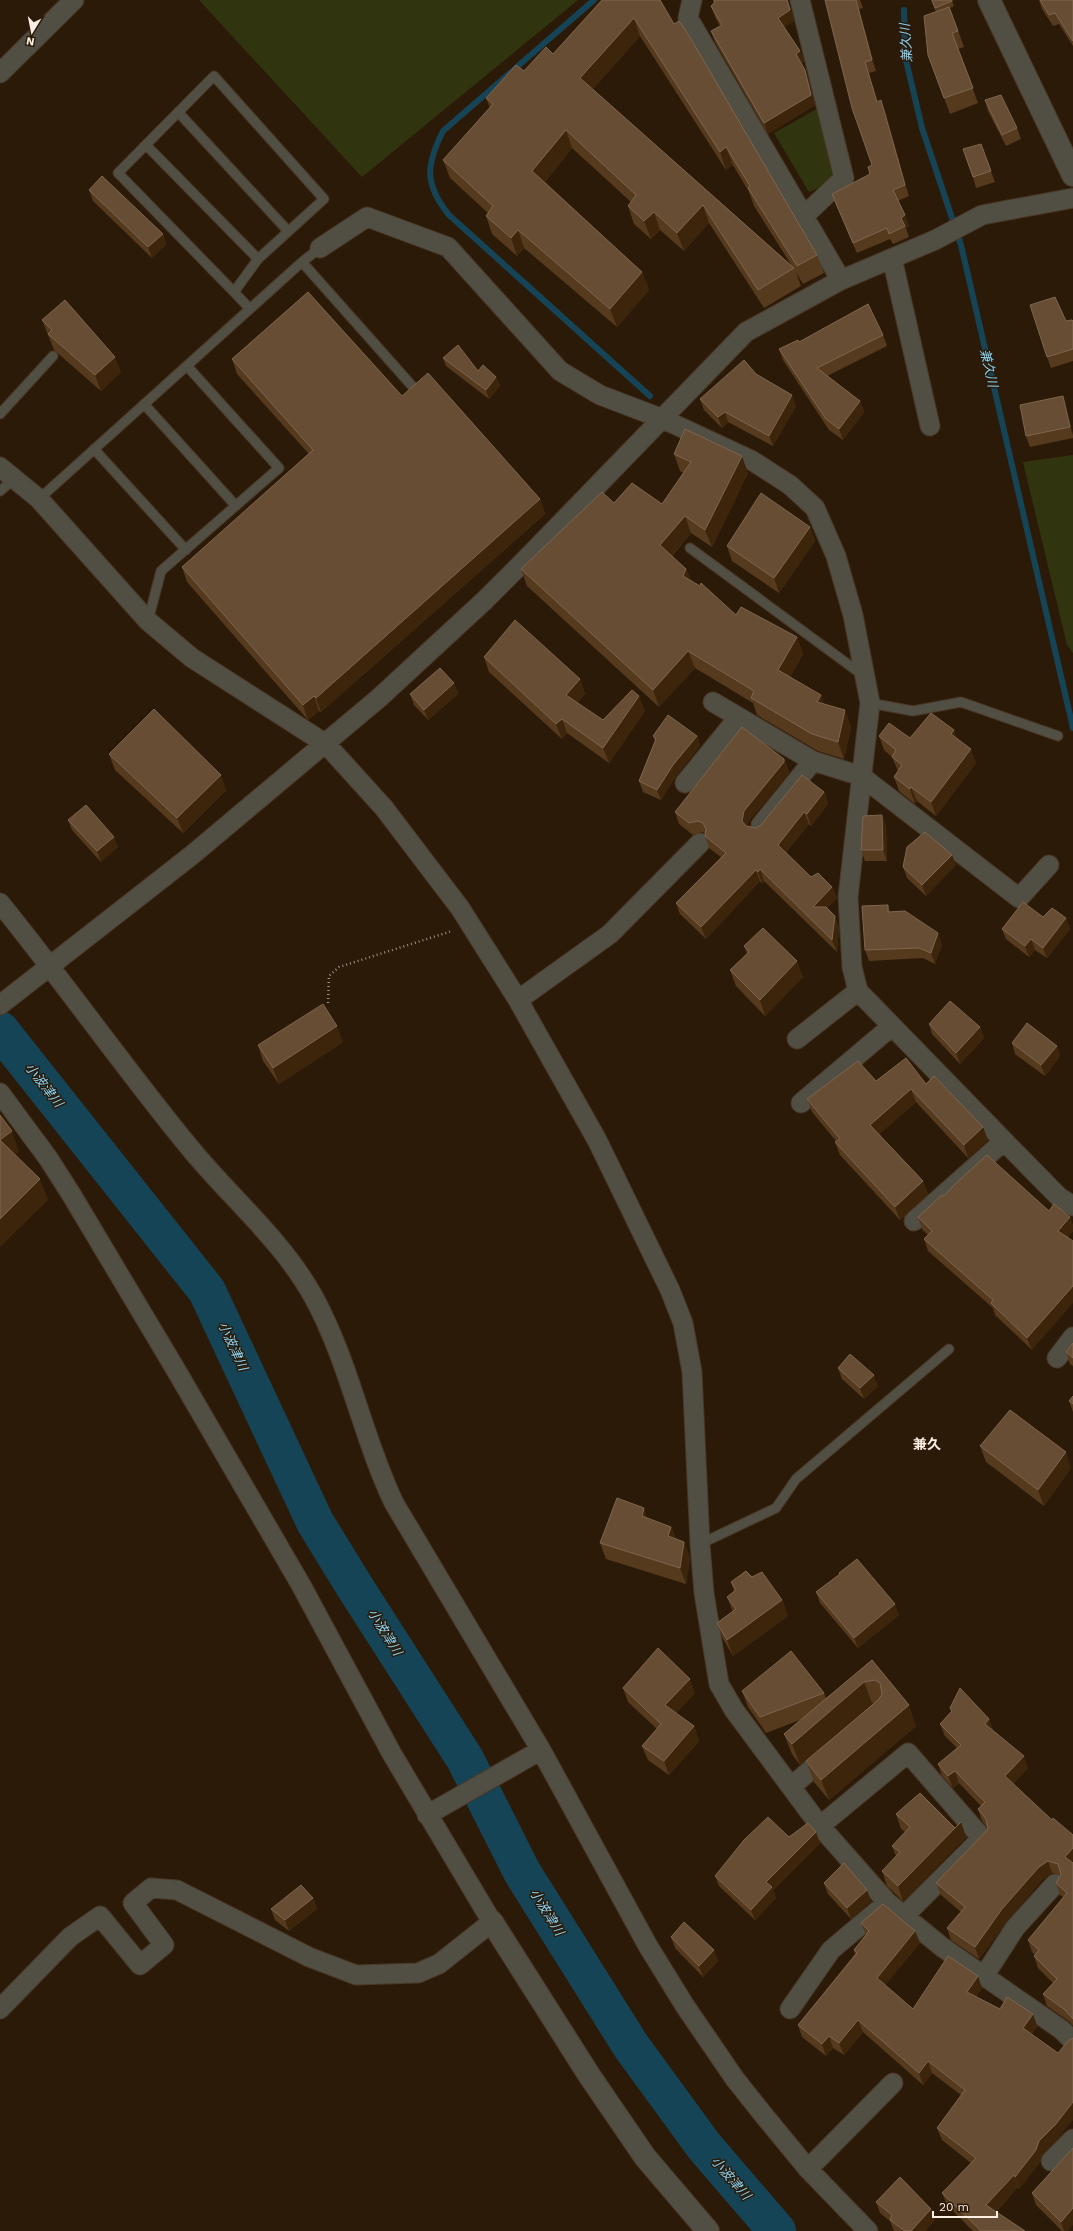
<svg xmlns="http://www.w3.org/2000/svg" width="1073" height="2231" viewBox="0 0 1073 2231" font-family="'Work Sans','Noto Sans JP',sans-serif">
  <rect width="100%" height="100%" fill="#2c1a08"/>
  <path fill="#31350f" d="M199,0h379l-216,177z
    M822,106l14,74 -27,12 -35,-59z
    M1073,455v198l-6,-8 -44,-183z"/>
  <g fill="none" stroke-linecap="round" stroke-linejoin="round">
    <path stroke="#154457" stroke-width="6" d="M594,0l-151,131c-17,34 -19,53 6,84l201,181
      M904,10l1,46 17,72 39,117 112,483"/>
    <path stroke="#154457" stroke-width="38" d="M0,1030l207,261 108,231 38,62 112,175 57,113 109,174 73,100 73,85"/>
    <g stroke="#493827" stroke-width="11">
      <path id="service" d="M178,112l110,119
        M146,145l112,114
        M302,262l18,-14
        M234,292l24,-33 66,-60 -110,-123 -96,97 116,119 16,17
        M144,404l92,102
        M0,414l53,-58
        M94,449l92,101
        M0,491l15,-13
        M39,499l263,-237 111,125
        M690,548l174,128
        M148,621l13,-50 118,-103 -92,-102
        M870,703l43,8 48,-9 97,34
        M700,1544l76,-36 20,-29 153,-130"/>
    </g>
    <g stroke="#493827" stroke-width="21">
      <path id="minor" d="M692,0l-4,18 153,262
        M800,0l44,178 -40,38
        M0,73l74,-73
        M320,248l47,-31 81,30 112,124 40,24 63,24 88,41 39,25 25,23 21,48 17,59 17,88 -22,194 4,70 6,24 146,150 55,56 14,9
        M892,258l38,168
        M0,467l39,32 109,122 44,37 134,86 58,64 76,100 58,92 79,140 73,150 13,33 9,49 8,172 4,49 15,91 15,26 86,116 67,76 55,45 120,83 11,11
        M713,702l100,59 48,15 158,122 30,-33
        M685,783l53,-65
        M761,825l52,-64
        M0,903c65,80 124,165 190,245 40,49 92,92 123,148 36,65 49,140 81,207l147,247 107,196 37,60 50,73 27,34 46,56 60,62
        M518,1000l92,-66 90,-91
        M0,1005l192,-150 187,-157 105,-97 46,-46 216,-223 95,-52 94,-40 47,-25 91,-17
        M797,1039l61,-48
        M0,1093l48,65 23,36 105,176 125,215 91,169 100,168 -53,42 -21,9 -62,2 -47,-18 -132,-67 -26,-2 -18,15 31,42 -24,20 -40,-49 -30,21 -70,72
        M801,1103l91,-77
        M914,1221l90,-80
        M1057,1358l16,-21
        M792,1786l36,-31
        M427,1815l114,-65
        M820,1826l88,-73 74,85 -78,78
        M984,1976l31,-48 40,-44
        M790,2009l41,-59 51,-43
        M1051,2161l22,-22
        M808,2169l85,-86"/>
    </g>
    <g stroke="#493827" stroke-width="24">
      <path id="tertiary" d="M989,0l84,175
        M492,1922l97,153 56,82 63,74"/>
    </g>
    <path stroke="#9d8e80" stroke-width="2.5" stroke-dasharray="1 3" stroke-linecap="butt" d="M328,1003l1,-27 10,-9 113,-36"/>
    <use href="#service" stroke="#514e43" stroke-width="9"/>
    <use href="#minor" stroke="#514e43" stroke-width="19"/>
    <use href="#tertiary" stroke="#514e43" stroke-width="22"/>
  </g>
  <path fill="#553a1e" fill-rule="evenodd" d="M602,0l72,24 143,231 7,18 -21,11 -7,-12 5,14 -37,22 -55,-85 -25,28 -24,-21 -9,9 -17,-15 -6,-18 3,-4 -59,-54 -27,34 97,90 7,18 -32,37 -93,-79 -7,8 -25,-22 -6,-18 2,-3 -38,-35 -7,-18 47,-52 -4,-10 38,-27 29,-17zM640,36l86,134 7,-5 16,27 5,14 38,60 -199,-177z
    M713,0h75l6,21 -10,6 16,24 4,10 -3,3 8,17 6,24 -47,29 -53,-92 -4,-11 9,-5 -5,-9 -4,-11 3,-3z
    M825,0h35l3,8 -4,1 17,62 -7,2 8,28 8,10 24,85 -11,5 11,25 -3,2 3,9 -16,7 -3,-5 -33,14 -21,-48 -4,-11 38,-20 2,-9z
    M931,0l21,1 2,5 -4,2 14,39 -6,2 20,54 -28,11 -22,-59 8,-43z
    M1039,0h34v46l-14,-22 -6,2 -11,-17z
    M985,100l32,28 4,11 -15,7 -18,-35z
    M981,144l14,38 -19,6 -3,-11z
    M89,190l74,44 3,10 -14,14 -59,-57z
    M42,320l79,52 -20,19 -47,-41z
    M1073,321v40l-22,7 -4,-11z
    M883,335l4,11 -60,30 33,25 4,11 -21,28 -14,-10 -46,-70 -4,-11 20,-7z
    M443,358l53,19 4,9 -11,13 -43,-33z
    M232,359l170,37 138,103 5,15 -224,198 -2,-1 -11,9 -121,-138 -5,-15 127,-113 -72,-80z
    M756,374l40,32 -23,40 -45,-24 -6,6 -18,-18 -4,-11z
    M1066,407l7,28v3l-43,9 -4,-11z
    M674,454l74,19 -36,74 -21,-14 -19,23 14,13 5,12 45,34 61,22 6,17 -13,23 34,27 27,23 -7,32 -26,-8 -61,-36 -4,-12 -58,-35 -36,39 -132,-121 -6,-17 93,-66 48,1 22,-31 -4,-2z
    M810,527l5,14 -36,52 -47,-32 -5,-15z
    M484,657l96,22 5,15 -8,9 26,17 42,-9 -36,52 -42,-30 -5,6 -73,-67z
    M454,683l4,11 -30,26 -14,-15 -4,-11z
    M653,736h44l3,10 -24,30 -15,24 -18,-8 -4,-11 16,-39z
    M879,736l31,2h47l19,25 -40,53 -19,-15 -2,3 -16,-13 -5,-14 4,-6 -6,-14 -8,-7z
    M109,754l117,36 -43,43 -68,-63z
    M784,759l5,12 -1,3 -40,48v4l8,2 68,-36 4,12 -17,22 -2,-2 -23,28 25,25 21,10 5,11 -10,10 8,8 4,12 -2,24 -73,-71 -2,2 -2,-2 -54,58 -26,-25 -4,-11 45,-46 -12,-9 -4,-12 1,-2 -4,-2 -9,3 -14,-11 -4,-12z
    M68,820l50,27 -17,15 -29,-32z
    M886,825l1,36h-22l-4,-11z
    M952,855l4,10 -30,31 -19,-18 -4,-11z
    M888,905l2,7 52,32 -7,20 -12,-6 -54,3 -4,-11z
    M1066,918l4,11 -23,29 -12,-8 -6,7 -23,-18 -4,-10z
    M744,946l59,31 -38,39 -29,-30 -6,-16 17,-16z
    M929,1024l51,3 4,11 -24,26 -28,-30z
    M343,1042l-64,42 -16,-23 -5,-16z
    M1012,1043l45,3 3,10 -15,20 -30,-22z
    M926,1084l62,56 -20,18 -52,-56 -37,32 44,47 5,13 -28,26 -60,-65 -5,-13 1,-1 -24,-29 -5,-13z
    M944,1196l105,15 21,6 3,9v5l-5,6 -36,113 -37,-35 -2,-7 -65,-57 -4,-12 4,-4 -6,-6 -4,-12z
    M1073,1343v23l-3,-2 -4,-12z
    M838,1368l40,18 -14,13 -22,-20z
    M1073,1396v16l-4,-11z
    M980,1446l91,22 -27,38 -58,-44z
    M671,1527l5,12 8,3 6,16 -4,26 -80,-25 -6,-16z
    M839,1573l60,42 -41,33 -38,-45 -4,-11 23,-17z
    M752,1577l30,23 6,16 -55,40 -10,-17 -6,-16 16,-11 -6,-15 7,-6 -3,-9z
    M872,1660l44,66 -87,74 -15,-18 -8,-21 69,-59 -3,1 -72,62 -8,-11 -8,-20 16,-14 -34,13 -18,-26 -6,-16 82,2 2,5z
    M623,1688l72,5 -19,20 18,13 5,15 -30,34 -21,-15 -6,-14 15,-17 -29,-27z
    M950,1708l39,11 4,12 35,37 -15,16 39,36 21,15v191l-3,-4 -23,-16 -4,-12 10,-11 -15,-15 -4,-12 1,-1 -3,-3 -4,-12 35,-43 -3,-2 -4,-12 5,-8 -9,-2 -9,6 -36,42 -28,38 -28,-19 -4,-12 14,-16 -20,-17 -5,-12 52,-54 -6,-8 -4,-12 3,-3 -22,-23 -6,5 -11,-12 -4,-12 19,-16 -12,-12 -5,-12 11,-12z
    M896,1814l59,14 6,-6 5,15 -63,64 -16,-15 -5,-15 14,-15 -4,-10 13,-14 -4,-3z
    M816,1832l4,11 -47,47 3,8 -21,22 -36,-34 -4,-10 74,-39z
    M824,1883l47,18 -20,18 -23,-25z
    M313,1898l4,11 -28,22 -14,-11 -4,-11z
    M861,1923l54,8 5,12 -35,42 28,24 69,-21 -6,9 24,12 33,5 4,12 -5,8 28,102 -17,17 -3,9 -21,27 -1,-2 -22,25 29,19h-52l-26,-26 -5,-12 29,-30 -29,-23 -5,-12 24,-33 -29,-22 -9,12 -60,-53 -19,23 -11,-7 -7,8 -24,-19 -4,-12 57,-71 -1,-4 12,-15z
    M671,1937l43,13 4,11 -15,16 -28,-29z
    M1073,2148l-5,83h-6l-26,-26 -4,-12z
    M876,2202l55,7 4,11 -10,11h-31l-4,-10 -10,-8z"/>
  <path fill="#3d250c" d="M787,0l3,7 4,14 -12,8 -4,-11z
    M856,0l3,9 17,62 -4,-11z
    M634,18l6,18 -53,60 -7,-18z
    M800,51l4,10 -4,4 -4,-11z
    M865,62l4,11 12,39 -4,-10z
    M805,70l4,11 6,24 -47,29 -4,-11z
    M881,100l4,11 24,85 -4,-11z
    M566,130l6,18 -33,41 -7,-18z
    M726,147l7,18 -7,5 -6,-18z
    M703,205l6,18 -25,28 -7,-18z
    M654,212l6,18 -9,9 -7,-18z
    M905,215l4,11 -3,2 -5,-10z
    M518,230l6,18 -7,8 -6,-18z
    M163,234l3,10 -14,14 -4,-11z
    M642,272l7,18 -32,37 -7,-18z
    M115,357l6,15 -20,19 -6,-16z
    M496,377l4,9 -11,13 -3,-9z
    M792,395l4,11 -23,40 -4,-10z
    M1063,396l3,11 7,29 -3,-9z
    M860,401l4,11 -21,28 -4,-11z
    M725,412l3,10 -6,6 -4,-11z
    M742,456l6,17 -36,74 -7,-17z
    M540,499l5,15 -224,198 -5,-14z
    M685,516l6,17 -25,29 -6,-17z
    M810,527l5,14 -36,52 -5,-15z
    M686,569l7,17 -10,-10z
    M797,637l6,17 -19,33 -6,-17z
    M688,651l7,17 -36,39 -6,-17z
    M580,679l5,15 -14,16 -5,-15z
    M454,683l4,11 -30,26 -4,-10z
    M821,695l6,17 -10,-10z
    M314,696l5,15 -11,9 -5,-15z
    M639,696l6,15 -36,52 -6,-15z
    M845,710l6,17 -7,32 -6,-17z
    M562,719l5,14 -5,6 -6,-15z
    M954,730l5,14 -8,-10z
    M697,736l3,10 -24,30 -15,24 -4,-10 16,-25z
    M971,749l5,14 -40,53 -5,-14z
    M784,759l5,12 -1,3 -40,48 -1,10 -5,-11 2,-10z
    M221,775l5,15 -43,43 -6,-15z
    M911,787l6,14 -2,3 -5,-15z
    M824,792l4,12 -17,22 -4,-12z
    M804,812l5,12 -27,32 -4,-11z
    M882,815l4,10 1,36 -4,-11z
    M114,837l4,10 -17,15 -4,-11z
    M952,855l4,10 -30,31 -4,-11z
    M760,869l4,12 -2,2 -4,-11z
    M756,870l4,11 -54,58 -5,-12z
    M832,887l5,11 -20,21 -4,-12z
    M835,916l4,12 -2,24 -5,-12z
    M1066,918l4,11 -23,29 -4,-10z
    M938,933l4,11 -7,20 -4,-11z
    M1031,939l4,11 -6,7 -4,-11z
    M797,961l6,16 -38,39 -5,-16z
    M337,1026l6,16 -64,42 -6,-16z
    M980,1027l4,11 -24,26 -4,-11z
    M1057,1046l3,10 -15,20 -4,-11z
    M911,1089l5,13 -41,36 -5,-13z
    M983,1127l5,13 -20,18 -4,-13z
    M12,1131l7,21 -12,9 -7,-21z
    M40,1179l8,21 -48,47v-28z
    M923,1181l5,13 -28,26 -5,-13z
    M1070,1217l3,9v5l-11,12 -4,-12z
    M1073,1286v17l-41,47 -5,-12z
    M874,1375l4,11 -14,13 -4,-11z
    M1066,1452l5,16 -27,38 -6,-16z
    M644,1508l5,16 -7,-8z
    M671,1527l6,16 -9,-7z
    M684,1542l6,16 -4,26 -6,-16z
    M782,1600l6,16 -55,40 -6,-16z
    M895,1604l4,11 -41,33 -4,-10z
    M690,1679l5,14 -25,26 -5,-14z
    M864,1682l8,21 -72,62 -8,-21z
    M909,1705l7,21 -87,74 -8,-20z
    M989,1719l4,12 -8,-7z
    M694,1726l5,15 -30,34 -5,-14z
    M1024,1756l4,12 -19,20 -4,-12z
    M955,1771l4,12 -6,5 -5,-12z
    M961,1822l5,15 -63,64 -5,-15z
    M816,1832l4,11 -47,47 3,8 -21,22 -4,-10 15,-28z
    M1073,1848v17l-8,-8z
    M1048,1861l4,12 -9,6 -36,42 -28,38 -4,-12 27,-38 37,-42z
    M867,1890l4,11 -20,18 -4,-11z
    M313,1898l4,11 -28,22 -4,-11z
    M915,1931l5,12 -39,47 -4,-12z
    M714,1950l4,11 -15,16 -4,-11z
    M978,1976l4,12 -11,16 -4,-12z
    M1033,2014l4,12 -9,14 -5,-12z
    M858,2020l5,12 -19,23 -5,-12z
    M829,2036l4,12 -7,8 -4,-12z
    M928,2061l4,12 -9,12 -4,-12z
    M1073,2102v18l-13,16 -17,17 -3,9 -21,27 -4,-12 24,-36z
    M1014,2175l4,12 -27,30 -5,-12z
    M1073,2208v17l-5,6h-4l-3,-9z
    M931,2209l4,11 -10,11h-14z"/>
  <path fill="#664d33" stroke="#7e664f" d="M602,0h58l14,24 5,-3 9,13 129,221 -20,11 -49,-78 2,-2 -24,-39 -6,5 -86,-134 -54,60 214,190 -36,22 -55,-85 -26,28 -23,-21 -10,9 -16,-15 8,-11 -70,-65 -34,41 110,101 -32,37 -92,-79 -7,8 -25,-22 7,-10 -50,-46 50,-56 -7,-6 30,-33 8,6 22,-24 7,7z
    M714,0h73l3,10 -12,8 22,33 -4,3 9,16 6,25 -47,28 -53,-92 11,-6 -11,-19 4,-4z
    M825,0h31l16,60 -7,2 12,40 4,-2 24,85 -12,5 12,25 -4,3 4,8 -16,8 -2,-6 -34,15 -21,-49 38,-20 -2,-7 4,-2 -20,-57z
    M932,0h20v1l-17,7z
    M1040,0h33v41l-18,-28 -6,2z
    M949,7l9,24 -6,2 21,55 -29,10 -16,-43 -4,-39z
    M1001,95l16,33 -15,7 -17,-35z
    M981,144l10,27 -18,6 -10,-28z
    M102,176l61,58 -15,13 -59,-57z
    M308,292l94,104 26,-23 112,126 -224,199 -2,-2 -11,9 -121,-138 131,-117 -81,-91z
    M1055,297l11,24 6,-1 1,1v28l-26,8 -17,-52z
    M65,300l50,57 -20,18 -47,-41 4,-4 -10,-10z
    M868,304l15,31 -66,33 43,33 -21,28 -13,-10 -47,-70 19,-9 1,2z
    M458,345l20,26 5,-6 13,12 -10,13 -43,-32z
    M744,360l12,14 36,21 -23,41 -44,-24 -7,5 -18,-18z
    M1063,396l7,31 -44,9 -6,-31z
    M685,429l57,27 -37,74 -20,-14 -25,29 26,24 -3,7 17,10 1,-3 35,32 5,-8 56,30 -19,33 43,25 -4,7 28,8 -7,32 -26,-8 -61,-36 3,-7 -66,-40 -35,39 -132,-121 81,-77 12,11 18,-20 30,21 29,-42 -17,-8z
    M761,493l49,34 -36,51 -47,-32z
    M515,620l65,59 -14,16 37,25 29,-30 7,6 -36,52 -41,-29 -6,5 -72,-67z
    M440,668l14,15 -30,27 -14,-16z
    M154,709l67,66 -44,43 -68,-64z
    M931,713l23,17 -3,4 20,15 -40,53 -20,-15 -1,2 -16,-12 8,-12 -10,-8 4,-7 -17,-14 10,-13 21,15z
    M668,715l29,21 -24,29 -16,25 -18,-9 17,-42 -3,-3z
    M742,727l42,32v3l-40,49 -2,10 4,5 10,2 5,-3 41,-50 22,17 -17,22 -3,-2 -26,33 33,32 7,-4 14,14 -19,20h13l9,9 -3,24 -72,-71 -2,3 -2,-2 -55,57 -25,-24 50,-50 -21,-17 1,-7 -3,-6 -5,-2 -9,2 -14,-11z
    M86,805l28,32 -17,14 -29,-31z
    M882,815l1,35h-22l2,-34z
    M925,832l27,23 -30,30 -19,-18 4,-20z
    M1023,902l20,15 9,-9 14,10 -23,30 -12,-9 -6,7 -23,-17z
    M888,905v7l17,-1 33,22 -7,20 -12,-5 -54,2 -3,-44z
    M763,928l34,33 -37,39 -30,-30 19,-18 -5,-6z
    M950,1001l30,26 -24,26 -27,-29z
    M323,1004l14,22 -64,42 -15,-23z
    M1027,1023l30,23 -16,19 -29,-22z
    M906,1058l20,26 8,-8 49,51 -19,18 -53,-56 -41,36 53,56 -28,26 -60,-65 5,-3 -33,-40 51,-38 18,20z
    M0,1115l12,16 -12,9z
    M0,1140l40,39 -40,40z
    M987,1155l62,56 5,-7 16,13 -12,14 15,10v45l-46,52 -36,-35 2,-3 -69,-61 8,-8 -14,-14 24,-22 2,1 10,-11z
    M1073,1343v15l-7,-6z
    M850,1354l24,21 -14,13 -22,-20z
    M1073,1396v8l-4,-3z
    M1010,1410l56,42 -28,38 -58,-44z
    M617,1498l27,10 -2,8 29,11 -3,9 16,6 -4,26 -80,-25z
    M857,1559l38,45 -41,34 -38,-46 24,-18 -1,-1z
    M746,1571l6,6 10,-5 20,28 -55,40 -10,-17 19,-14 -9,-12 9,-7 -5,-8z
    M658,1648l32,31 -25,26 29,21 -30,35 -22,-15 19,-22 -38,-36z
    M791,1651l33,42 -64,24 -18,-26z
    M872,1660l37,45 -88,75 -15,-19 73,-62 3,-5 -2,-11 -5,-3 -11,2 -72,62 -8,-10z
    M960,1688l29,31 -4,5 39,32 -19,20 47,44 1,-2 20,17v13l-8,9 8,6v156l-8,-9 -22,-16 14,-15 -23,-23 5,-6 -11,-10 39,-47 -11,-10 5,-9 -3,-10 -10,-3 -9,6 -37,42 -27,38 -28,-19 18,-21 -29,-24 52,-54 -2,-10 -8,-10 7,-7 -30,-31 -7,5 -10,-12 23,-19 -21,-21 12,-13 -2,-3z
    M920,1793l35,35 6,-6 -63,64 -16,-15 18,-19 -8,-6 18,-19 -14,-13z
    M768,1817l21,20 19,-14 8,9 -50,50 6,5 -21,23 -36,-34 29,-36z
    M844,1863l23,27 -20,18 -23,-25z
    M301,1885l12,13 -28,22 -14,-11z
    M883,1904l32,27 -38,47 36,31 35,-53 30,20 -11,16 33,17 7,-12 26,17 -10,14 35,25 11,-13 4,-2v64l-17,22 -17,17 -3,9 -21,27 -1,-2 -28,30 39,26h-44l-39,-38 34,-35 -39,-30 28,-38 -37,-29 -9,12 -61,-53 -19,23 -10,-7 -7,8 -24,-19 59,-72 -3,-3 15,-19 -8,-8z
    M684,1922l30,28 -15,16 -28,-29z
    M1073,2148v60l-12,14 -29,-29z
    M900,2177l31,32 -20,22h-6l-15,-11 2,-5 -16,-13z"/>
  <g text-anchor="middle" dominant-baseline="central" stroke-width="3" stroke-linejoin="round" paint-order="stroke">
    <g font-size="13" font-style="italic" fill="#88d3f6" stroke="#2c1a08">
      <text transform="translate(906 43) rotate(-94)">兼久川</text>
      <text transform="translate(989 368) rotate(77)">兼久川</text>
      <text transform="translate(44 1085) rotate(52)">小波津川</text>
      <text transform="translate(233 1346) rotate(65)">小波津川</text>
      <text transform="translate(385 1632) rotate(58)">小波津川</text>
      <text transform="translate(547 1912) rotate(58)">小波津川</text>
      <text transform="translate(731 2178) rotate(49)">小波津川</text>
    </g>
    <g font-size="14" font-weight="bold" fill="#fbeee3" stroke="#2c1a08">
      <text x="927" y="1444">兼久</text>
    </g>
  </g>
  <g transform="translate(32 32) rotate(190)" stroke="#2c1a08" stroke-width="3" paint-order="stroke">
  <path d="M0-3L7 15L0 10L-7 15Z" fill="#fbeee3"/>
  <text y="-6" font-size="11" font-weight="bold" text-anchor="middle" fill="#fbeee3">N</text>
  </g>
  <path d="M933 2211v6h64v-6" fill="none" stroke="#fbeee3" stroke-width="2"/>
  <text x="939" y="2211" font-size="12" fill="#fbeee3" stroke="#2c1a08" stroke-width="3" paint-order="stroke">20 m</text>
</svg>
